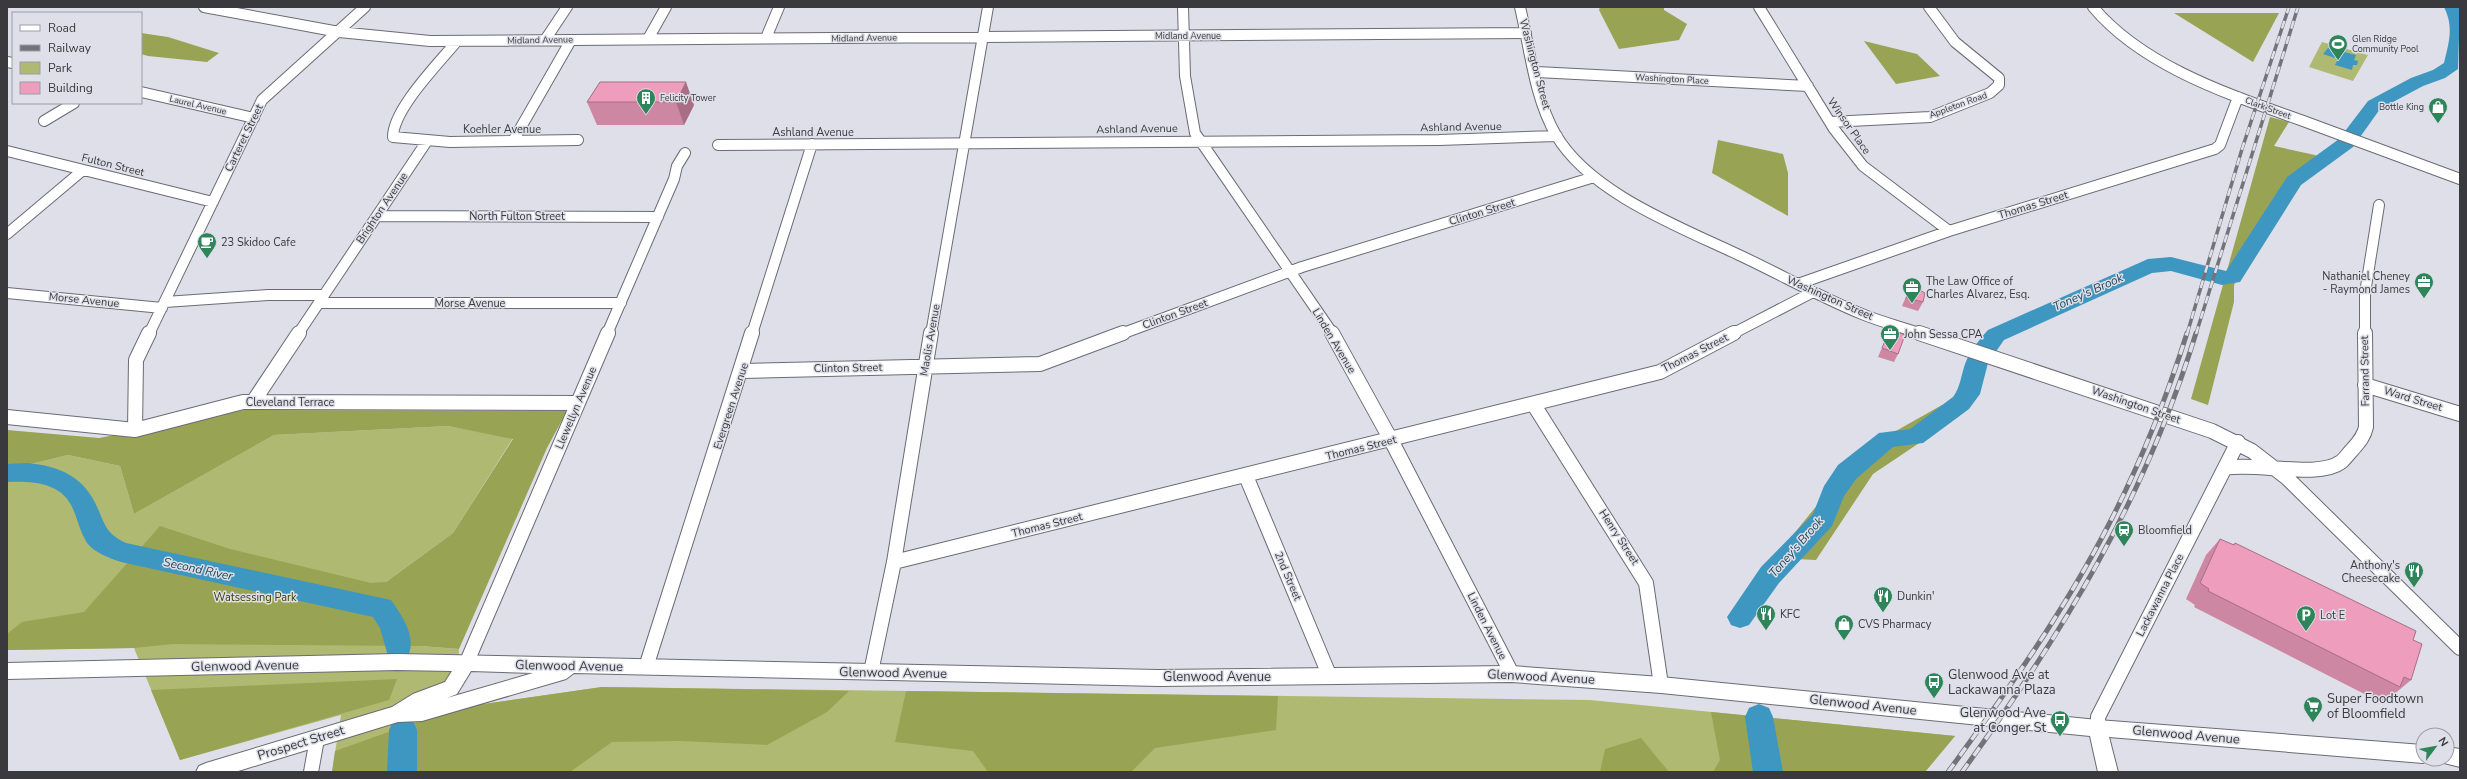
<svg xmlns="http://www.w3.org/2000/svg" width="2467" height="779" viewBox="0 0 2467 779" font-family="'Nunito Sans',sans-serif">
  <rect width="100%" height="100%" fill="#dedfe8"/>
  <path fill="#afb971" d="M2322,42l46,13 -15,26 -44,-14z
    M448,426l65,12 -60,95 -67,49 34,64 39,3 -2,59 145,-21 988,13 365,36 -30,36h-1593l9,-57 -161,45 -46,-112 -127,2v-180l61,-15 52,11 14,48 140,-79z"/>
  <path fill="#99a354" d="M1600,7h64v3l23,14 -8,16 -60,9 -20,-39z
    M2174,13h105l-26,49z
    M141,33l27,4 51,16 -12,9 -59,-6 -7,-2z
    M1864,41l53,13 23,22 -44,8z
    M2270,117l19,5 -15,24 41,9 13,7 -32,22 -62,101v17l-26,103 -17,-6z
    M1718,140l65,14 5,19v43l-76,-43z
    M1942,405l26,2 -10,10 -85,57 -57,86 -20,-1 -39,20 101,-124 29,-19z
    M244,410l323,1 -20,37 -88,201 -39,-3 -247,-2 -39,4 -127,2v-16l15,-12 62,-10 76,-86 70,23 141,34 15,-1 67,-49 60,-94 -65,-13 -174,9 -140,79 -14,-48 -52,-11 -61,15v-40l92,8z
    M397,679l-8,21 -209,60 -29,-70z
    M602,687l247,4 -22,21 -60,33 -87,-4 -68,1 -42,30h-238l3,-21 121,-43z
    M906,691l372,5 -2,34 -121,18 -24,24h-143l-15,-21 -78,-9z
    M1711,712l244,24 -30,36h-212l7,-12z
    M1641,738l28,34h-69l5,-23z"/>
  <path fill="#3d97c0" d="M2328,48l7,2 4,5 1,-4 16,4 -2,5 4,1 -1,4h-4l-1,5 -17,-5 3,-6 -15,-5z"/>
  <g fill="none" stroke-linecap="round" stroke-linejoin="round">
    <path fill="#3d97c0" fill-rule="evenodd" d="M2444,7h16l-2,62 -13,9 -22,8 -43,23 -27,38 -52,38 -61,97 -18,3 -51,-14 -19,2 -148,67 -16,23 -8,31 -11,15 -46,34 -30,4 -37,32 -12,17 -12,30 -53,57 -30,42 -9,3 -9,-3 -4,-8 34,-50 52,-53 11,-28 14,-21 41,-32 31,-4 43,-32c7,-9 8,-21 12,-33 5,-13 14,-24 23,-34l160,-71 23,-2 55,14 61,-94 52,-38 29,-38 43,-23 22,-8 11,-7c5,-21 10,-36 0,-56z
      M27,463c33,3 58,14 71,46 8,18 8,24 28,34l265,57c11,16 26,37 17,56l-10,4 -10,-4 -8,-28 -7,-11 -252,-55c-12,-4 -26,-9 -34,-19 -7,-11 -9,-23 -14,-34 -11,-27 -41,-28 -66,-27v-18z
      M1759,704l10,4 4,9 10,55h-30l-8,-55 4,-9z
      M403,717l10,4 4,9v42h-30l2,-42 4,-9z"/>
    <g stroke="#6b6b74" stroke-width="12">
      <path id="minor-far1" d="M204,7l135,25 91,9 1096,-8
        M1183,7l2,69 10,57 138,201
        M1520,7c10,42 14,90 36,128 34,58 124,92 183,120 41,19 81,42 123,59 19,8 40,13 60,20
        M1759,7l75,122 29,37 86,65
        M2093,7c51,61 141,89 213,115 52,19 103,38 154,57
        M766,38l13,-31
        M648,39l18,-32
        M545,40l22,-33
        M457,41c-18,22 -64,68 -64,96l57,5 128,-2
        M7,62l6,1
        M1537,72l271,14
        M141,92l113,26
        M44,121l30,-18
        M1830,122l100,-5 60,-24 9,-8v-7l-44,-36 -26,-35
        M513,141l58,-101
        M718,145l721,-5 118,-4
        M7,151l206,51
        M377,216l281,1
        M7,234l76,-64
        M1798,284l151,-53 266,-82 5,-4 18,-48
        M7,293l155,15
        M165,302l103,-7h56
        M319,303h302
        M149,334l113,-234 103,-93
        M298,334l129,-193
        M607,334l67,-155 3,-13 8,-13
        M752,334l60,-190
        M931,334l57,-327
        M1121,334l181,-67 292,-90
        M1732,334l81,-42
        M2365,334v-41l14,-88"/>
    </g>
    <g stroke="#6b6b74" stroke-width="16">
      <path id="minor" d="M1332,333l59,107 121,234
        M1919,333l293,98 40,20 35,27 173,170
        M742,371l298,-7 83,-31
        M2365,385l95,29
        M253,402l46,-69
        M1534,405l112,178 15,102
        M7,417l128,13 108,-28 335,1
        M135,430l1,-70 13,-27
        M2225,468c32,-6 93,11 116,-6 4,-3 7,-8 11,-12 6,-7 12,-13 14,-23l-1,-94
        M1246,476l84,201
        M894,562l766,-190 74,-39
        M466,664l142,-331
        M646,667l106,-334
        M871,672l23,-110 37,-229
        M2098,728v-11l140,-275
        M311,772l6,-33"/>
    </g>
    <g stroke="#6b6b74" stroke-width="2">
      <path id="tertiary" d="M397,654l762,16 353,-4 149,11 437,43 325,25v14h7l-7,4 -314,-26 9,35h-20l-8,-36 -429,-43 -149,-11 -353,4 -585,-13 -8,6 -144,42 -24,1 -163,50h-39l3,-6 7,-3 186,-56 21,-13 32,-12 7,-11 -55,-1 -390,9v-16zM471,671l62,2 -86,25 10,-4z
        M2447,747l13,2v18l-20,-5 -1,-3h8z"/>
    </g>
    <use href="#minor-far1" stroke="#fff" stroke-width="10"/>
    <use href="#minor" stroke="#fff" stroke-width="14"/>
    <use href="#tertiary" fill="#fff" fill-rule="evenodd"/>
    <g stroke="#737379" stroke-width="3.5">
      <path id="rail-far1" d="M2187,334l55,-185 47,-142
        M2196,334l102,-327"/>
    </g>
    <g stroke="#737379" stroke-width="5">
      <path id="rail" d="M1948,772c58,-79 115,-159 160,-246 32,-62 58,-126 79,-193
        M1962,772c101,-139 183,-273 234,-439"/>
    </g>
    <use href="#rail-far1" stroke="#dedfe8" stroke-width="2.5" stroke-dasharray="8" stroke-linecap="butt"/>
    <use href="#rail" stroke="#dedfe8" stroke-width="3.5" stroke-dasharray="10" stroke-linecap="butt"/>
  </g>
  <path fill="#ce87a3" d="M600,82l94,23 -10,20h-87l-10,-23z
    M1911,285l12,17 -5,9 -16,-5z
    M1890,329l8,25 -4,8 -16,-5z
    M2220,539l13,6 2,-2 178,97 -2,40 -19,16 -1,-1 -9,8 -188,-96 1,-2 -9,-6 20,-44z"/>
  <path fill="#a76e84" d="M686,82l8,23 -10,20 -8,-23z"/>
  <path fill="#ef9dbd" stroke="#a76e84" d="M600,82h86l-10,20h-89z
    M1911,285l14,8 -2,9 -17,-4z
    M1890,329l15,6 -7,19 -16,-6z
    M2220,539l14,6 1,-2 181,88 -3,9 9,4 -11,36 -7,-3 -4,10 -192,-96 1,-2 -9,-6z"/>
  <defs>
    <g id="stadium-pin" transform="scale(1)"><path d="M0 17L-7.5 6A9.5 9.5 0 1 1 7.5 6Z" fill="#2d8559" stroke="#dedfe8"/><path d="M0-5a6.5 5 0 1 0 0 10a6.5 5 0 1 0 0-10ZM-3.5-1.8h7v3.6h-7Z" fill="#fff"/></g>
    <g id="building-pin" transform="scale(1)"><path d="M0 17L-7.5 6A9.5 9.5 0 1 1 7.5 6Z" fill="#2d8559" stroke="#dedfe8"/><path d="M-4-6H4V6H1V3H-1V6H-4ZM-2.5-4.3h1.7v1.8h-1.7ZM.8-4.3h1.7v1.8H.8ZM-2.5-1h1.7V.8h-1.7ZM.8-1h1.7V.8H.8Z" fill="#fff"/></g>
    <g id="shop-pin" transform="scale(1)"><path d="M0 17L-7.5 6A9.5 9.5 0 1 1 7.5 6Z" fill="#2d8559" stroke="#dedfe8"/><path d="M-5-2.5h2.3a2.7 3.5 0 0 1 5.4 0H5L5.5 6h-11ZM-1.5-2.5h3a1.5 2.3 0 0 0-3 0Z" fill="#fff"/></g>
    <g id="cafe-pin" transform="scale(1)"><path d="M0 17L-7.5 6A9.5 9.5 0 1 1 7.5 6Z" fill="#2d8559" stroke="#dedfe8"/><path d="M-5.5-4.5H6V0H3Q3 3.5 0 3.5H-2.5Q-5.5 3.5-5.5 0ZM3-3.2v2h1.7v-2ZM-6 4.5H4V6H-6Z" fill="#fff"/></g>
    <g id="office-pin" transform="scale(1)"><path d="M0 17L-7.5 6A9.5 9.5 0 1 1 7.5 6Z" fill="#2d8559" stroke="#dedfe8"/><path d="M-6-3h4V-5.5h4V-3h4V5H-6ZM-1-4.5V-3h2v-1.5ZM-6 0V1H6V0Z" fill="#fff"/></g>
    <g id="station-pin" transform="scale(1)"><path d="M0 17L-7.5 6A9.5 9.5 0 1 1 7.5 6Z" fill="#2d8559" stroke="#dedfe8"/><path d="M-3-6H3Q5-6 5-4V2Q5 4 3 4L4.5 6H3L1.5 4h-3L-3 6H-4.5L-3 4Q-5 4-5 2V-4Q-5-6-3-6ZM-3.5-4v3h7v-3ZM-3.5 1v1.5H-2V1ZM2 1v1.5H3.5V1Z" fill="#fff"/></g>
    <g id="restaurant-pin" transform="scale(1)"><path d="M0 17L-7.5 6A9.5 9.5 0 1 1 7.5 6Z" fill="#2d8559" stroke="#dedfe8"/><path d="M-5-6h1v4h1v-4h1v4h1v-4h1v5L-1.5 .5V6h-2V.5L-5-1ZM5-6V6H3V1.5H1.5Q1.5-4 5-6Z" fill="#fff"/></g>
    <g id="parking-pin" transform="scale(1)"><path d="M0 17L-7.5 6A9.5 9.5 0 1 1 7.5 6Z" fill="#2d8559" stroke="#dedfe8"/><path d="M-3.5-5.5H1a3.5 3.5 0 0 1 0 7H-1V5.5H-3.5ZM-1-3.4V-.6H.8a1.4 1.4 0 0 0 0-2.8Z" fill="#fff"/></g>
    <g id="bus-pin" transform="scale(1)"><path d="M0 17L-7.5 6A9.5 9.5 0 1 1 7.5 6Z" fill="#2d8559" stroke="#dedfe8"/><path d="M-5-6H5V4H4V6H2V4H-2V6H-4V4H-5ZM-3.5-4V0h7V-4ZM-3.5 1.2v1.5H-2V1.2ZM2 1.2v1.5H3.5V1.2Z" fill="#fff"/></g>
    <g id="supermarket-pin" transform="scale(1)"><path d="M0 17L-7.5 6A9.5 9.5 0 1 1 7.5 6Z" fill="#2d8559" stroke="#dedfe8"/><path d="M-6-5.5h2.5l.6 2H6L4.5 2H-2.5L-4.4-4H-6ZM-1.5 3.2a1.3 1.3 0 1 0 .1 0ZM3 3.2a1.3 1.3 0 1 0 .1 0Z" fill="#fff"/></g>
  </defs>
  <g fill-rule="evenodd">
    <use href="#stadium-pin" x="2338" y="44"/>
    <use href="#building-pin" x="646" y="98"/>
    <use href="#shop-pin" x="2438" y="107"/>
    <use href="#cafe-pin" x="207" y="242"/>
    <use href="#office-pin" x="2424" y="282"/>
    <use href="#office-pin" x="1912" y="287"/>
    <use href="#office-pin" x="1890" y="334"/>
    <use href="#station-pin" x="2124" y="530"/>
    <use href="#restaurant-pin" x="2414" y="571"/>
    <use href="#restaurant-pin" x="1883" y="596"/>
    <use href="#restaurant-pin" x="1766" y="614"/>
    <use href="#parking-pin" x="2306" y="615"/>
    <use href="#shop-pin" x="1844" y="624"/>
    <use href="#bus-pin" x="1934" y="682"/>
    <use href="#supermarket-pin" x="2313" y="706"/>
    <use href="#bus-pin" x="2060" y="720"/>
  </g>
  <g text-anchor="middle" dominant-baseline="central" stroke-width="3" stroke-linejoin="round" paint-order="stroke">
    <g font-size="9" fill="#3a3a3e" stroke="#dedfe8">
      <text x="1188" y="36">Midland Avenue</text>
      <text transform="translate(864 38) rotate(-1)">Midland Avenue</text>
      <text transform="translate(540 40) rotate(-1)">Midland Avenue</text>
      <text transform="translate(1672 79) rotate(3)">Washington Place</text>
      <text transform="translate(198 105) rotate(13)">Laurel Avenue</text>
      <text transform="translate(1958 105) rotate(-20)">Appleton Road</text>
      <text transform="translate(2268 108) rotate(20)">Clark Street</text>
    </g>
    <g font-size="9" fill="#3a3a3e" stroke="#dedfe8" text-anchor="start">
      <text x="2352" y="39">Glen Ridge<tspan x="2352" dy="10">Community Pool</tspan></text>
      <text x="660" y="98">Felicity Tower</text>
      <text x="2424" y="107" text-anchor="end">Bottle King</text>
    </g>
    <g font-size="11" fill="#3a3a3e" stroke="#dedfe8">
      <text transform="translate(1535 64) rotate(75)">Washington Street</text>
      <text transform="translate(1849 126) rotate(55)">Winsor Place</text>
      <text transform="translate(1461 127) rotate(-1)">Ashland Avenue</text>
      <text x="502" y="129">Koehler Avenue</text>
      <text transform="translate(1137 129) rotate(-1)">Ashland Avenue</text>
      <text x="813" y="132">Ashland Avenue</text>
      <text transform="translate(244 138) rotate(-64)">Carteret Street</text>
      <text transform="translate(113 165) rotate(14)">Fulton Street</text>
      <text transform="translate(2033 205) rotate(-17)">Thomas Street</text>
      <text transform="translate(382 208) rotate(-56)">Brighton Avenue</text>
      <text transform="translate(1482 212) rotate(-17)">Clinton Street</text>
      <text x="517" y="216">North Fulton Street</text>
      <text transform="translate(1830 298) rotate(24)">Washington Street</text>
      <text transform="translate(84 300) rotate(6)">Morse Avenue</text>
      <text x="470" y="303">Morse Avenue</text>
      <text transform="translate(1175 314) rotate(-20)">Clinton Street</text>
      <text transform="translate(930 340) rotate(-80)">Maolis Avenue</text>
      <text transform="translate(1334 341) rotate(59)">Linden Avenue</text>
      <text transform="translate(1695 353) rotate(-27)">Thomas Street</text>
      <text transform="translate(848 368) rotate(-1)">Clinton Street</text>
      <text transform="translate(2365 371) rotate(-91)">Farrand Street</text>
      <text transform="translate(2413 399) rotate(17)">Ward Street</text>
      <text x="290" y="402">Cleveland Terrace</text>
      <text transform="translate(2136 405) rotate(19)">Washington Street</text>
      <text transform="translate(731 406) rotate(-72)">Evergreen Avenue</text>
      <text transform="translate(576 408) rotate(-67)">Llewellyn Avenue</text>
      <text transform="translate(1361 448) rotate(-14)">Thomas Street</text>
      <text transform="translate(1047 525) rotate(-14)">Thomas Street</text>
      <text transform="translate(1619 537) rotate(57)">Henry Street</text>
      <text transform="translate(1288 576) rotate(67)">2nd Street</text>
      <text transform="translate(2160 595) rotate(-63)">Lackawanna Place</text>
      <text transform="translate(1487 626) rotate(63)">Linden Avenue</text>
    </g>
    <g font-size="11" fill="#3a3a3e" stroke="#dedfe8" text-anchor="start">
      <text x="221" y="242">23 Skidoo Cafe</text>
      <text x="2410" y="276" text-anchor="end">Nathaniel Cheney<tspan x="2410" dy="13">- Raymond James</tspan></text>
      <text x="1926" y="281">The Law Office of<tspan x="1926" dy="13">Charles Alvarez, Esq.</tspan></text>
      <text x="1904" y="334">John Sessa CPA</text>
      <text x="2138" y="530">Bloomfield</text>
      <text x="2400" y="565" text-anchor="end">Anthony's<tspan x="2400" dy="13">Cheesecake</tspan></text>
      <text x="1897" y="596">Dunkin'</text>
      <text x="1780" y="614">KFC</text>
      <text x="2320" y="615">Lot E</text>
      <text x="1858" y="624">CVS Pharmacy</text>
    </g>
    <g font-size="11" fill="#383d00" stroke="#dedfe8">
      <text x="255" y="597">Watsessing Park</text>
    </g>
    <g font-size="12" font-style="italic" fill="#204659" stroke="#dedfe8">
      <text transform="translate(2088 292) rotate(-24)">Toney's Brook</text>
      <text transform="translate(1796 547) rotate(-49)">Toney's Brook</text>
      <text transform="translate(198 569) rotate(12)">Second River</text>
    </g>
    <g font-size="13" fill="#3a3a3e" stroke="#dedfe8">
      <text transform="translate(245 666) rotate(-1)">Glenwood Avenue</text>
      <text transform="translate(569 666) rotate(1)">Glenwood Avenue</text>
      <text transform="translate(893 673) rotate(1)">Glenwood Avenue</text>
      <text x="1217" y="677">Glenwood Avenue</text>
      <text transform="translate(1541 677) rotate(3)">Glenwood Avenue</text>
      <text transform="translate(1863 705) rotate(6)">Glenwood Avenue</text>
      <text transform="translate(2186 735) rotate(5)">Glenwood Avenue</text>
      <text transform="translate(301 743) rotate(-17)">Prospect Street</text>
    </g>
    <g font-size="13" fill="#3a3a3e" stroke="#dedfe8" text-anchor="start">
      <text x="1948" y="675">Glenwood Ave at<tspan x="1948" dy="15">Lackawanna Plaza</tspan></text>
      <text x="2327" y="699">Super Foodtown<tspan x="2327" dy="15">of Bloomfield</tspan></text>
      <text x="2046" y="713" text-anchor="end">Glenwood Ave<tspan x="2046" dy="15">at Conger St</tspan></text>
    </g>
  </g>
  <rect width="2467" height="779" fill="none" stroke="#3a3a3e" stroke-width="16"/>
  <rect x="12" y="12" width="130" height="92" fill="#dedfe8" stroke="#9c9da4"/>
  <rect x="20" y="25" width="20" height="6" fill="#ffffff" stroke="#9c9da4"/>
  <text x="48" y="32" font-size="12" fill="#3a3a3e">Road</text>
  <rect x="20" y="45" width="20" height="6" fill="#737379" stroke="#9c9da4"/>
  <text x="48" y="52" font-size="12" fill="#3a3a3e">Railway</text>
  <rect x="20" y="62" width="20" height="12" fill="#afb971" stroke="#9c9da4"/>
  <text x="48" y="72" font-size="12" fill="#3a3a3e">Park</text>
  <rect x="20" y="82" width="20" height="12" fill="#ef9dbd" stroke="#9c9da4"/>
  <text x="48" y="92" font-size="12" fill="#3a3a3e">Building</text>
  <g transform="translate(2435 747) rotate(58)"><circle r="19" fill="#dedfe8" stroke="#9c9da4"/>
  <path d="M0-3L7 15L0 10L-7 15Z" fill="#2d8559"/>
  <text y="-6" font-size="11" font-weight="bold" text-anchor="middle" fill="#3a3a3e">N</text>
  </g>
</svg>
